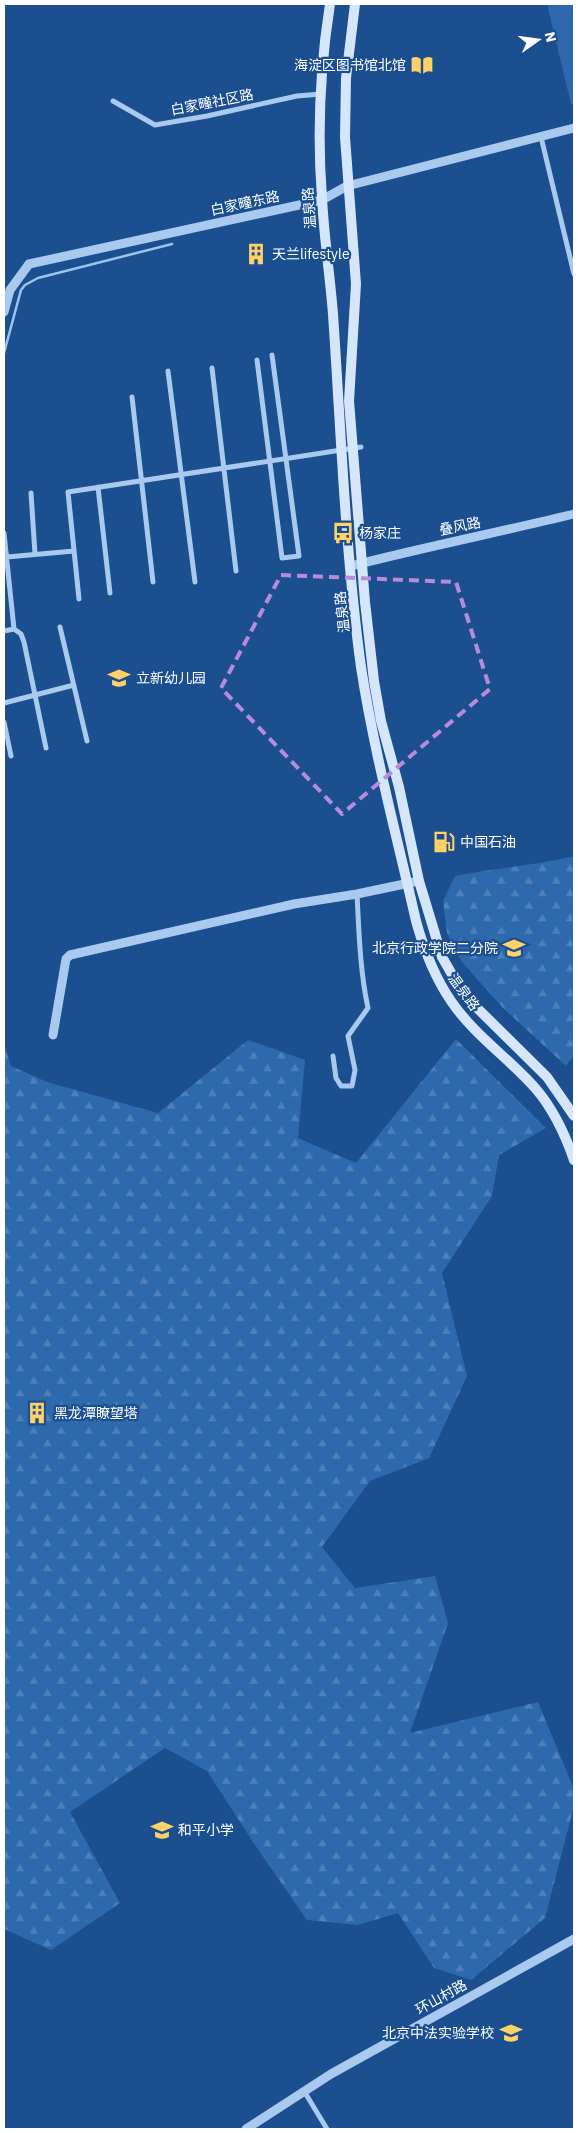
<svg xmlns="http://www.w3.org/2000/svg" width="578" height="2133" viewBox="0 0 578 2133" font-family="'IBM Plex Sans','Noto Sans SC',sans-serif">
  <defs>
    <pattern id="forest-firs" width="22" height="20" patternUnits="userSpaceOnUse" patternTransform="scale(1.25)"><rect width="22" height="20" fill="#2e69ad"/><path d="M5 1l3.5 6h-7zM16 11l3.5 6h-7z" fill="#4d80b9"/></pattern>
  </defs>
  <rect width="100%" height="100%" fill="#1b4f8f"/>
  <path fill="url(#forest-firs)" d="M570,857h4v198l-8,11 -64,-59 -40,-45 -15,-29 -4,-32 12,-25c38,-8 77,-10 115,-19z
    M456,1039l90,89 -47,27 -7,41 -50,77 25,103 -38,82 -59,23 -48,66 33,41 80,-12 13,47 -38,110 128,-31 36,87v17l-29,112 -74,62 -37,-12 -36,-55 -40,12 -51,-5 -50,-72 -50,-77 -42,-23 -95,64 50,91 -69,47 -47,-21v-885l7,22 36,16 111,31 90,-73 57,20 -7,78 58,25z"/>
  <path fill="#2e69ad" d="M547,4h27v100h-3z"/>
  <g fill="none" stroke-linecap="round" stroke-linejoin="round">
    <path stroke="#9cc4f0" stroke-width="2.5" d="M4,353l17,-63 4,-5 13,-7 134,-34"/>
    <path stroke="#a9c9ee" stroke-width="5" d="M113,101l42,24 52,-9 90,-20 24,-2
      M541,137l33,137
      M257,360l25,198 17,-2 -27,-201
      M212,368l24,203
      M168,371l27,211
      M132,397l21,185
      M98,487l12,106
      M31,493l4,61
      M4,533l10,96 -10,2
      M7,557l67,-6
      M79,599l-11,-107 293,-45
      M60,627l27,114
      M14,629l7,5 3,8 22,106
      M4,703l70,-18
      M4,722l7,34
      M333,1056l3,22 5,8h11l3,-16 -7,-34 20,-28c-8,-37 -9,-75 -11,-114
      M304,2091l23,38"/>
    <path stroke="#a9c9ee" stroke-width="9" d="M4,312l6,-22 19,-26 293,-64 25,-14 227,-58
      M351,566c74,-19 149,-34 223,-52
      M53,1035l13,-76 4,-4 224,-51 63,-10 57,-12
      M246,2129l85,-55 243,-135"/>
    <path stroke="#d6e6fa" stroke-width="10" d="M330,4c-10,64 -13,129 -8,194 2,39 8,78 11,116 8,117 12,236 28,353 13,85 36,170 55,254 8,29 18,55 35,80 23,34 59,58 85,88 18,21 29,45 38,71
      M355,4l-9,74 -1,59 11,147 -7,117 16,201 9,79 7,40 18,66 20,94 23,76 15,26 16,21 74,73 27,39"/>
  </g>
  <path fill="none" stroke="#b68bdc" stroke-width="4" stroke-dasharray="10 6" stroke-linejoin="round" d="M281,575l175,7 34,107 -148,125 -121,-126z"/>
  <defs>
    <g id="library-bare" transform="scale(1.725)"><path d="M-6-4Q-3-5.5-.7-3.5V5Q-3 3-6 4ZM6-4Q3-5.5 .7-3.5V5Q3 3 6 4Z" fill="#ffd166" stroke="#1b4f8f" stroke-width="2.5" paint-order="stroke"/></g>
    <g id="building-bare" transform="scale(1.725)"><path d="M-4-6H4V6H1V3H-1V6H-4ZM-2.5-4.3h1.7v1.8h-1.7ZM.8-4.3h1.7v1.8H.8ZM-2.5-1h1.7V.8h-1.7ZM.8-1h1.7V.8H.8Z" fill="#ffd166" stroke="#1b4f8f" stroke-width="2.5" paint-order="stroke"/></g>
    <g id="bus-bare" transform="scale(1.725)"><path d="M-5-6H5V4H4V6H2V4H-2V6H-4V4H-5ZM-3.5-4V0h7V-4ZM-3.5 1.2v1.5H-2V1.2ZM2 1.2v1.5H3.5V1.2Z" fill="#ffd166" stroke="#1b4f8f" stroke-width="2.5" paint-order="stroke"/></g>
    <g id="school-bare" transform="scale(1.725)"><path d="M0-5L7-2L0 1L-7-2ZM-4 1L0 2.5L4 1V4Q0 6-4 4Z" fill="#ffd166" stroke="#1b4f8f" stroke-width="2.5" paint-order="stroke"/></g>
    <g id="fuel-bare" transform="scale(1.725)"><path d="M-5.5-6h7V0h2V4h1.3V-2.5L3-4.5l.8-.8L6-3V5H2.5V1h-1V6h-7ZM-4.2-4.7v3.2H.2V-4.7Z" fill="#ffd166" stroke="#1b4f8f" stroke-width="2.5" paint-order="stroke"/></g>
    <g id="university-bare" transform="scale(1.725)"><path d="M0-5L7-2L0 1L-7-2ZM-4 1L0 2.5L4 1V4Q0 6-4 4Z" fill="#ffd166" stroke="#1b4f8f" stroke-width="2.5" paint-order="stroke"/></g>
  </defs>
  <g fill-rule="evenodd">
    <use href="#library-bare" x="422" y="65"/>
    <use href="#building-bare" x="256" y="254"/>
    <use href="#bus-bare" x="343" y="533"/>
    <use href="#school-bare" x="119" y="678"/>
    <use href="#fuel-bare" x="444" y="842"/>
    <use href="#university-bare" x="514" y="948"/>
    <use href="#building-bare" x="37" y="1413"/>
    <use href="#school-bare" x="162" y="1830"/>
    <use href="#school-bare" x="511" y="2033"/>
  </g>
  <g text-anchor="middle" dominant-baseline="central" stroke-width="4.5" stroke-linejoin="round" paint-order="stroke">
    <g font-size="14" fill="#fff" stroke="#1b4f8f" text-anchor="start">
      <text x="406" y="65" text-anchor="end">海淀区图书馆北馆</text>
      <text x="272" y="254">天兰lifestyle</text>
      <text x="359" y="533">杨家庄</text>
      <text x="136" y="678">立新幼儿园</text>
      <text x="460" y="842">中国石油</text>
      <text x="498" y="948" text-anchor="end">北京行政学院二分院</text>
      <text x="54" y="1413">黑龙潭瞭望塔</text>
      <text x="178" y="1830">和平小学</text>
      <text x="494" y="2033" text-anchor="end">北京中法实验学校</text>
    </g>
    <g font-size="14" fill="#fff" stroke="#1b4f8f">
      <text transform="translate(212 102) rotate(-11)">白家疃社区路</text>
      <text transform="translate(245 203) rotate(-12)">白家疃东路</text>
      <text transform="translate(309 208) rotate(-94)">温泉路</text>
      <text transform="translate(460 526) rotate(-11)">叠风路</text>
      <text transform="translate(342 612) rotate(-96)">温泉路</text>
      <text transform="translate(464 992) rotate(54)">温泉路</text>
      <text transform="translate(441 1997) rotate(-29)">环山村路</text>
    </g>
  </g>
  <rect width="578" height="2133" fill="none" stroke="#ffffff" stroke-width="10"/>
  <g transform="translate(538 40) rotate(76)" stroke="#1b4f8f" stroke-width="4" paint-order="stroke">
  <path d="M0-4L9 19L0 12L-9 19Z" fill="#ffffff"/>
  <text y="-8" font-size="14" font-weight="bold" text-anchor="middle" fill="#ffffff">N</text>
  </g>
</svg>
